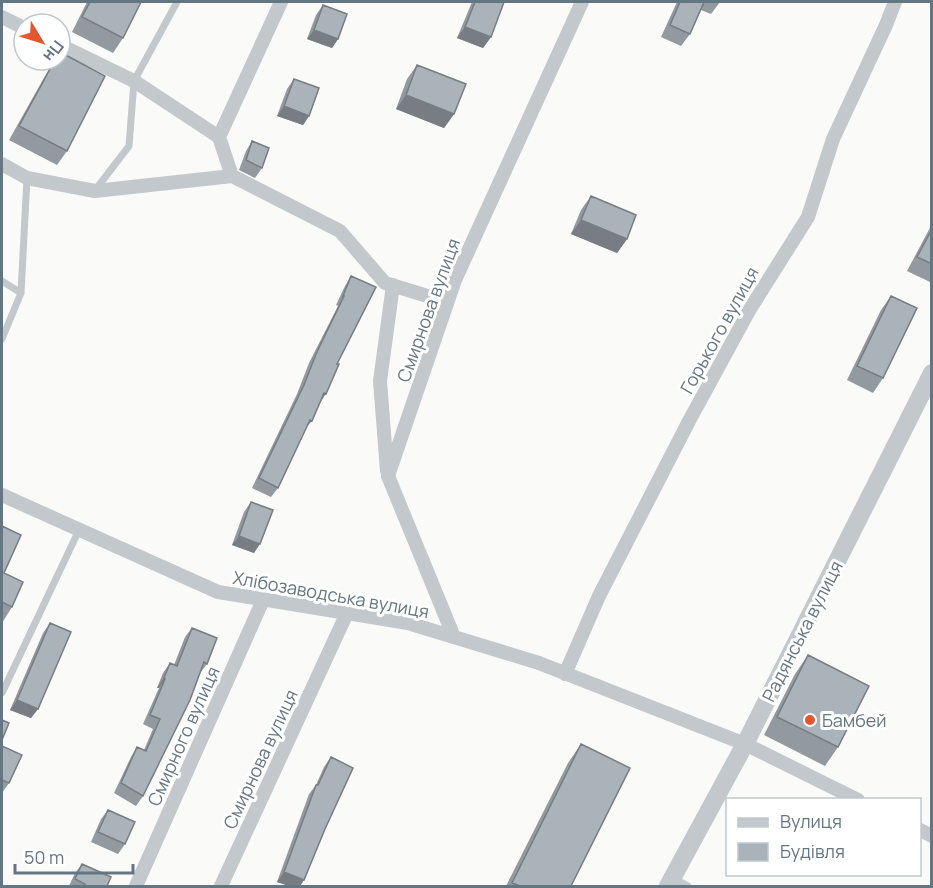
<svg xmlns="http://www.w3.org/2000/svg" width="933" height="888" viewBox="0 0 933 888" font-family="Manrope,sans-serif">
  <rect width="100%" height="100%" fill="#fafaf8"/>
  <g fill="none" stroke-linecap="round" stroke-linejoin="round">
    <path stroke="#c3c8cc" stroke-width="7" d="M96,189l33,-43 5,-65 43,-79
      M2,281l19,12
      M2,339l19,-46 6,-115
      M2,693l77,-163
      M673,878l15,8"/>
    <path stroke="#c3c8cc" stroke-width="14" d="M2,17l22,11
      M60,45l74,36 85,56 13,39 108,55 45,52 62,19
      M219,137l62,-135
      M2,164l25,14 68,13 137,-15
      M387,471l-7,-90 13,-96
      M2,495l216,97 190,31 131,40 206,81 113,56
      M454,637l-66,-161 67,-196 127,-278
      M565,674l34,-78 90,-175 61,-112 58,-92 25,-78 53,-114 9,-23
      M920,830l12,6
      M136,886l127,-286
      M221,886l126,-273"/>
    <path stroke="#c3c8cc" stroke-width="18" d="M668,886l77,-142 187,-371"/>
  </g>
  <path fill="#929a9f" d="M87,2h54l-18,36 -10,15 -41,-21z
    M472,2h32l-13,35 -8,11 -26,-10z
    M677,2h43l-9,12 -10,-4 -11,24 -9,12 -20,-9z
    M323,5l15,34 -6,9 -25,-9 9,-24z
    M54,60h6l7,91 -10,14 -48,-25z
    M417,65l37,49 -10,14 -48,-19 11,-30z
    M294,79l15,37 -6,9 -26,-9 10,-27z
    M252,141l10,27 -7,10 -16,-8 7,-19z
    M591,196l36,43 -10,14 -46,-19 10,-24z
    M932,224v59l-25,-12z
    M351,276l-14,88 -11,30 -6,9 -8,18 -7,8 -27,59 -7,9 -19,-9 45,-94 12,-31 29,-57 -2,-1 9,-19z
    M891,296l-8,82 -10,15 -26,-13 34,-70z
    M251,502l3,51 -22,-8 12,-33z
    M2,526l2,47 8,34 -10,16z
    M50,623l-12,86 -7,9 -21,-8 33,-77z
    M192,628l15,36 -7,9 -57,123 -7,10 -22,-13 17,-36 6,-10 7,3 9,-21 -10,-5 16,-36h-2l6,-15 7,-10 4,2 11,-28z
    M808,655l30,92 -13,19 -61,-31 31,-61z
    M581,744l-10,142h-65l62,-123z
    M2,746l7,37 -7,10z
    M331,757l-6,72 -21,51 -4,6h-11l-12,-4 32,-88 7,-9 8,-18z
    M108,810l17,34 -7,10 -27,-12 10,-23z
    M82,864l25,22h-38l6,-13z"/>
  <path fill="#777d82" d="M465,27l26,10 -8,11 -26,-10z
    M314,30l24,9 -6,9 -25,-9z
    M406,95l48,19 -10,14 -48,-19z
    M284,106l25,10 -6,9 -26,-9z
    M581,220l46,19 -10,14 -46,-19z
    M239,536l21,8 -6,9 -22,-8z
    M164,678l1,1 -6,9h-2z
    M17,700l21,9 -7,9 -21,-8z
    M284,872l20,8 -4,6h-11l-12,-4z"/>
  <path fill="#aab3b9" stroke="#777d82" stroke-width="1.5" d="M90,2h51l-18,36 -41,-21z
    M475,2h29l-13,35 -26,-10z
    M680,2h24l-14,32 -20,-9z
    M323,5l24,9 -9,25 -24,-9z
    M60,52l45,24 -38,75 -48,-25 36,-66h5z
    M417,65l49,19 -12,30 -48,-19z
    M294,79l25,9 -10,28 -25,-10z
    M252,141l17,7 -7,20 -16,-8z
    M591,196l45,19 -9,24 -46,-19z
    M932,229v35l-15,-7z
    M351,276l25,11 -39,77h2l-13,30 -2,-1 -12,28 -2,-1 -32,68 -19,-10 45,-93 12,-31 28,-58h-1z
    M891,296l26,12 -34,70 -26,-12z
    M251,502l22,8 -13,34 -21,-8z
    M2,526l19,9 -17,38 19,9 -11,25 -10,-5z
    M50,623l21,9 -33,77 -21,-9z
    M192,628l25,10 -10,26 -3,-2 -14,38 -47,96 -22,-13 16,-36 9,4 14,-32 -10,-4 15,-36 -1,-1 6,-15 7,3z
    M808,655l61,31 -31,61 -61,-30z
    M2,720l7,3 -7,17z
    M581,744l49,24 -59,118h-51l-8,-3z
    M2,746l20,9 -13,28 -7,-3z
    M331,757l22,11 -28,61 -21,51 -20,-8 32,-87h2z
    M108,810l27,12 -10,22 -27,-12z
    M82,864l29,13 -4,9h-23l1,-2 -10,-5z"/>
  <circle fill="#e4572e" stroke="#fff" stroke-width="2" cx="810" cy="720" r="6"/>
  <g text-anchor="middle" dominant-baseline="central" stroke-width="6" stroke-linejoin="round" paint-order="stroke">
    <g font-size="18" fill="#657683" stroke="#fff">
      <text transform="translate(428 310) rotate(-70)">Смирнова вулиця</text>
      <text transform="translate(719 330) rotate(-61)">Горького вулиця</text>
      <text transform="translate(331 594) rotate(10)">Хлібозаводська вулиця</text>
      <text transform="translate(802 631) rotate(-63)">Радянська вулиця</text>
      <text transform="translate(183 736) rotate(-66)">Смирного вулиця</text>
      <text transform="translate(260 759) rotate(-65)">Смирнова вулиця</text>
    </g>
    <g font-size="18" fill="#657683" stroke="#fff" text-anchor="start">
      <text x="822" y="720">Бамбей</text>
    </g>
  </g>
  <rect width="933" height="888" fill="none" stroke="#657683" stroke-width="6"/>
  <rect x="726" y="798" width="195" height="78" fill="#ffffff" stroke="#c1c8cd" stroke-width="1.5"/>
  <rect x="738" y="818" width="30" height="9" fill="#c3c8cc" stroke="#c1c8cd" stroke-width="1.5"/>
  <text x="780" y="828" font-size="18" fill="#657683">Вулиця</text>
  <rect x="738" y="843" width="30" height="18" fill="#aab3b9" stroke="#c1c8cd" stroke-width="1.5"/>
  <text x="780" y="858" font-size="18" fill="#657683">Будівля</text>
  <g transform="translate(42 42) rotate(128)"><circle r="28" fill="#ffffff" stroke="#c1c8cd" stroke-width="1.5"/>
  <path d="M0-4.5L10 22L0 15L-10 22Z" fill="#e4572e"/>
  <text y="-9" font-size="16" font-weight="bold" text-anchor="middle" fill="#657683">Пн</text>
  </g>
  <path d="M15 864v9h118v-9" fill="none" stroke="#657683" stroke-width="3"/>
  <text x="24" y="864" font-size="18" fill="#657683" stroke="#ffffff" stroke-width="4.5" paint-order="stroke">50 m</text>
</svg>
